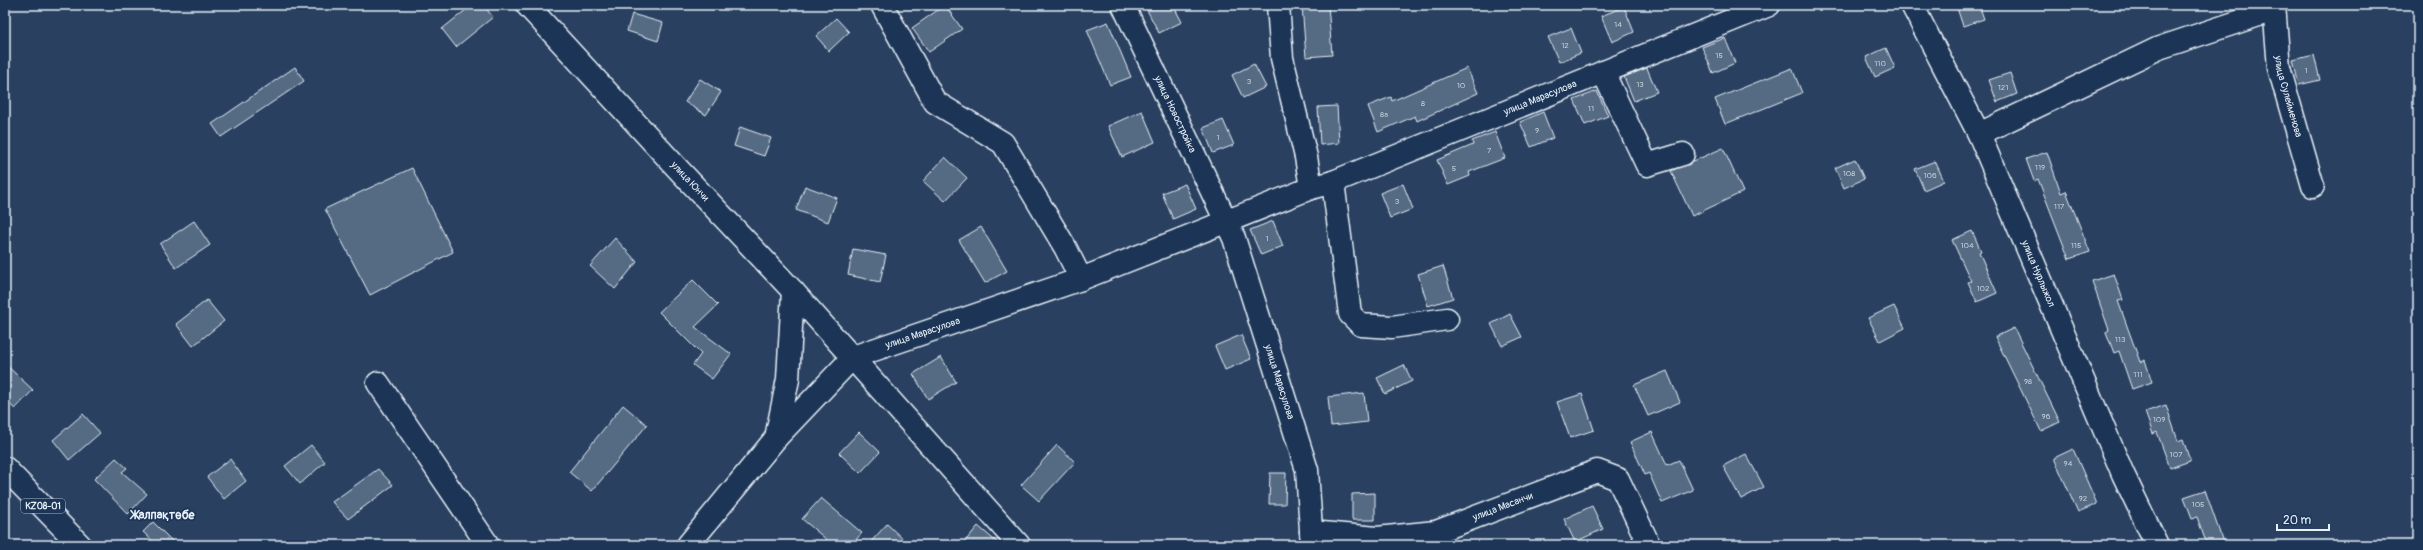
<svg xmlns="http://www.w3.org/2000/svg" width="2423" height="550" viewBox="0 0 2423 550" font-family="Pangolin,sans-serif">
  <rect width="100%" height="100%" fill="#294061"/>
  <filter id="ink" filterUnits="userSpaceOnUse"><feTurbulence type="fractalNoise" baseFrequency=".025" numOctaves="2"/><feDisplacementMap in="SourceGraphic" scale="8" xChannelSelector="R" yChannelSelector="G"/><feConvolveMatrix kernelMatrix="1 2 1 2 8 2 1 2 1" color-interpolation-filters="sRGB"/></filter>
  <g filter="url(#ink)">
    <path fill="#556a83" stroke="#e8f1f8" d="M472,5h11l10,12 -37,30 -14,-18z
      M945,5l17,24 -33,23 -17,-24z
      M1158,5h15l9,17 -23,11 -12,-23z
      M1302,5h26l4,50 -26,2z
      M1956,5h23l5,14 -21,7z
      M1624,7l10,25 -22,10 -11,-26z
      M632,14l31,9 -5,18 -31,-10z
      M836,18l13,14 -20,19 -13,-15z
      M1108,22l23,55 -21,8 -23,-55z
      M1571,28l10,25 -22,9 -11,-25z
      M1725,38l10,25 -22,10 -11,-26z
      M1886,48l9,20 -20,9 -9,-20z
      M2314,55l6,25 -21,5 -6,-25z
      M1254,64l12,23 -23,11 -11,-23z
      M295,67l9,14 -83,56 -9,-13z
      M1467,68l11,25 -61,28 -2,-5 -37,16 -10,-26 23,-9 1,4z
      M1647,68l10,24 -23,9 -10,-24z
      M1792,68l10,25 -77,31 -10,-25z
      M2010,73l7,21 -20,8 -8,-22z
      M700,79l21,13 -15,23 -21,-13z
      M1597,91l11,25 -23,9 -11,-25z
      M1337,106l2,37 -19,2 -2,-38z
      M1142,111l13,31 -33,15 -14,-31z
      M1543,112l10,26 -22,9 -11,-25z
      M1223,120l11,25 -21,8 -10,-25z
      M740,127l31,11 -7,18 -30,-10z
      M1495,132l10,26 -36,14 1,4 -22,9 -11,-25 36,-15 -1,-4z
      M1723,148l20,44 -51,24 -21,-45z
      M2047,152l14,41 5,-2 24,61 -21,7 -31,-80 -4,2 -8,-22z
      M945,157l22,21 -22,23 -22,-20z
      M1855,159l9,20 -20,9 -9,-20z
      M1935,161l9,20 -20,9 -9,-21z
      M412,168l41,84 -83,43 -45,-86z
      M1185,184l11,25 -23,10 -11,-26z
      M1403,184l10,25 -23,9 -10,-25z
      M805,186l32,12 -9,24 -32,-12z
      M194,221l16,24 -34,23 -16,-24z
      M1273,221l10,25 -22,9 -11,-25z
      M981,227l26,44 -22,12 -26,-43z
      M1972,231l9,20 -2,1 18,41 -20,9 -9,-20 3,-1 -19,-41z
      M615,238l22,24 -22,27 -25,-23z
      M853,249l33,6 -6,27 -32,-7z
      M1443,266l10,32 -25,8 -10,-32z
      M2114,274l9,26 -5,1 22,61 5,-2 7,22 -20,7 -13,-38 -5,2 -8,-21 3,-2 -17,-49z
      M693,280l25,25 -23,22 36,27 -19,25 -19,-14 8,-11 -42,-42z
      M207,300l17,21 -31,25 -17,-22z
      M1894,306l11,22 -25,13 -12,-23z
      M1510,314l12,23 -20,9 -11,-22z
      M2014,328l46,94 -19,9 -46,-94z
      M1241,335l10,24 -26,11 -10,-24z
      M941,357l15,25 -28,17 -15,-25z
      M5,364l28,26 -18,19 -10,-9z
      M1404,365l8,16 -27,13 -8,-16z
      M1667,371l13,31 -32,14 -14,-31z
      M1364,393l3,29 -36,4 -3,-29z
      M1582,394l12,36 -24,8 -13,-36z
      M623,405l24,20 -55,66 -23,-19z
      M2166,405l12,36 5,-2 7,22 -20,7 -13,-36 -4,2 -8,-22z
      M83,414l17,19 -31,27 -16,-20z
      M859,432l21,20 -20,21 -21,-20z
      M1652,432l15,33 12,-5 14,30 -31,13 -13,-30 -4,2 -15,-33z
      M311,445l14,17 -25,22 -15,-18z
      M1057,445l18,17 -36,39 -18,-16z
      M2073,449l24,55 -19,8 -24,-54z
      M1746,454l18,33 -23,12 -18,-33z
      M116,458l11,10 -5,4 25,22 -19,20 -34,-35z
      M230,459l16,22 -22,18 -17,-22z
      M378,469l15,16 -45,34 -16,-17z
      M1270,473h16l-1,31h-16z
      M2205,490l19,55h-17l-10,-28 -5,1 -8,-21z
      M1375,493v27h-23v-26z
      M821,498l41,35 -11,12h-18l-31,-26z
      M1592,506l11,23 -28,13 -11,-23z
      M153,522l23,23h-19l-14,-13z
      M887,524l22,21h-41z
      M978,526l22,19h-38z"/>
    <g fill="none" stroke-linecap="round" stroke-linejoin="round">
      <g stroke="#e8f1f8" stroke-width="25">
        <g id="minor">
          <path id="s1" d="M527,5l152,165 114,121 226,254"/>
          <path d="M882,5l53,97 68,41 62,104 16,32"/>
          <path id="s2" d="M1123,5l111,233 73,232 5,75"/>
          <path d="M1278,5l4,53 24,99 5,31"/>
          <path id="s3" d="M1912,5l67,129 144,340 34,71"/>
          <path id="s4" d="M2274,5l5,63 34,118"/>
          <path d="M1603,72l44,93 36,-11"/>
          <path d="M1979,134l180,-86 115,-38"/>
          <path d="M1333,182l17,132 11,11 31,2 55,-8"/>
          <path d="M378,383l110,162"/>
          <path d="M776,438l12,-59 5,-88"/>
          <path id="s5" d="M1311,532l66,6 59,-6 161,-61 21,8 31,66"/>
          <path id="s6" d="M688,545l88,-107 77,-81 228,-78 230,-91 22,-6 436,-177"/>
        </g>
      </g>
      <g stroke="#e8f1f8" stroke-width="25">
        <path id="major" d="M5,468l75,77"/>
      </g>
      <use href="#minor" stroke="#1d3557" stroke-width="22"/>
      <use href="#major" stroke="#1d3557" stroke-width="22"/>
    </g>
  </g>
  <g text-anchor="middle" dominant-baseline="central" stroke-width="3.5" stroke-linejoin="round" paint-order="stroke">
    <g font-size="8" fill="#c3cfdb">
      <text x="1618" y="24">14</text>
      <text x="1565" y="45">12</text>
      <text x="1719" y="55">15</text>
      <text x="1880" y="63">110</text>
      <text x="2306" y="70">1</text>
      <text x="1249" y="81">3</text>
      <text x="1640" y="84">13</text>
      <text x="1461" y="85">10</text>
      <text x="2003" y="87">121</text>
      <text x="1423" y="103">8</text>
      <text x="1591" y="108">11</text>
      <text x="1384" y="114">8а</text>
      <text x="1537" y="130">9</text>
      <text x="1218" y="137">1</text>
      <text x="1489" y="150">7</text>
      <text x="2040" y="167">119</text>
      <text x="1454" y="168">5</text>
      <text x="1849" y="173">108</text>
      <text x="1930" y="175">106</text>
      <text x="1397" y="201">3</text>
      <text x="2059" y="206">117</text>
      <text x="1267" y="238">1</text>
      <text x="1967" y="245">104</text>
      <text x="2076" y="245">115</text>
      <text x="1983" y="288">102</text>
      <text x="2120" y="339">113</text>
      <text x="2138" y="374">111</text>
      <text x="2028" y="381">98</text>
      <text x="2046" y="416">96</text>
      <text x="2159" y="419">109</text>
      <text x="2176" y="454">107</text>
      <text x="2068" y="463">94</text>
      <text x="2083" y="498">92</text>
      <text x="2198" y="504">105</text>
    </g>
    <rect fill="#1d3557" stroke="#abb9c8" stroke-width="1" x="21" y="499" width="44" height="14" rx="3"/>
    <g font-size="9" font-weight="bold" fill="#e8f1f8">
      <text x="43" y="506">KZ08-01</text>
    </g>
    <g font-size="10" fill="#e8f1f8" stroke="#1d3557">
      <text stroke="none"><textPath href="#s4" startOffset="93">улица Сулейменова</textPath></text>
      <text stroke="none"><textPath href="#s6" startOffset="985">улица Марасулова</textPath></text>
      <text stroke="none"><textPath href="#s2" startOffset="121">улица Новостройка</textPath></text>
      <text stroke="none"><textPath href="#s1" startOffset="240">улица Юнчи</textPath></text>
      <text stroke="none"><textPath href="#s3" startOffset="297">улица Нурлыжол</textPath></text>
      <text stroke="none"><textPath href="#s6" startOffset="324">улица Марасулова</textPath></text>
      <text stroke="none"><textPath href="#s2" startOffset="409">улица Марасулова</textPath></text>
      <text stroke="none"><textPath href="#s5" startOffset="197">улица Масанчи</textPath></text>
    </g>
    <g font-size="12" font-weight="bold" fill="#e8f1f8" stroke="#1d3557">
      <text x="163" y="515">Жалпақтөбе</text>
    </g>
  </g>
  <rect width="2423" height="550" fill="none" stroke="#1d3557" stroke-width="20"/>
  <rect x="10" y="10" width="2403" height="530" fill="none" stroke="#e8f1f8" stroke-width="1.5" filter="url(#ink)"/>
  <path d="M2277 524v6h52v-6" fill="none" stroke="#e8f1f8" stroke-width="2"/>
  <text x="2283" y="524" font-size="12" fill="#e8f1f8" stroke="#1d3557" stroke-width="3" paint-order="stroke">20 m</text>
</svg>
